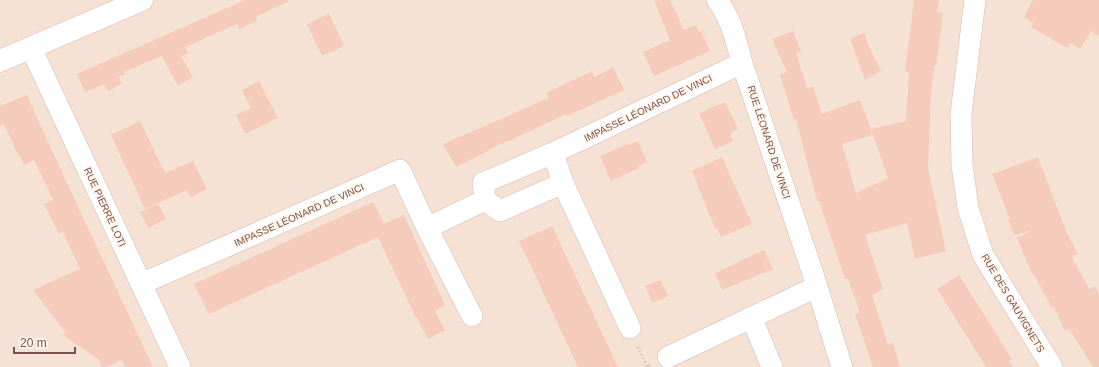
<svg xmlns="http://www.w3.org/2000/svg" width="1099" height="367" viewBox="0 0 1099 367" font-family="Helvetica,sans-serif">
  <rect width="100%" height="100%" fill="#fef1e6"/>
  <path fill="#f6e2d4" d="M0,0h1099v367h-1099z"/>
  <path fill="#f5cbbc" d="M245,0h46l-35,17 1,4 -18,8 -2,-5 -52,23 3,6 -7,3 12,21 -15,9 -16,-30 -38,16 1,2 -6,3 3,7 -14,7 -4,-7 -19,8 -8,-18z
    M654,0h16l14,30 12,-5 3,7 2,-1 9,20 -56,25 -11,-24 27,-12z
    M914,0h25l-2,12 6,1 -7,53h-2l-3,25 -3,77 18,83 -31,8 -8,-36 -42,12 18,54 -11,6 16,50 5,-2 7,24h-27l-18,-53 5,-1 -12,-34h-3l-26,-78h-2l-21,-82 -2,1 -14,-45 7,-3 -15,-33 21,-8 8,20 -5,2 11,35 6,-2 9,28 38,-14 13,35 -31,9 14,49 32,-15 -17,-49 35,-8 3,-49h-4z
    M1033,0h66v36l-8,-5 -11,18 -10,-6 -3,5 -36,-21 2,-4 -9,-6z
    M329,13l15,33 -22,10 -15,-32z
    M864,33l7,18 10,20 -16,9 -15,-41z
    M613,67l11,23 -57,26 -1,-2 -57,27v-1l-53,27 -13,-23 106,-46 -3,-5 46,-22 2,6z
    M259,81l19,37 -33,16 -9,-19 15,-7 -9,-18z
    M27,95l21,47 105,225h-28l-3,-7 -16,7h-4l-4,-8 -35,-24 2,-3 -32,-42 47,-21 -17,-37 -4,2 -15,-30 9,-4 -19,-40 -10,5 -4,-9 -1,1 -15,-33 -4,2v-20z
    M725,102l13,27 -8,4 3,8 -18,8 -16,-36z
    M140,121l25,52 28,-12 14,28 -16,8 -4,-7 -42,19 -34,-74z
    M638,141l9,21 -9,4 1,2 -28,13 -11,-25 28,-12 1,1z
    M722,157l30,67 -31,13 -4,-9 -2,1 -23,-58z
    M1038,157l28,74 12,23 -6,3 17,32 6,-3 4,9v72h-6l-24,-38 -4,2 -11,-24 -2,1 -19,-35 -1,1 -15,-36 13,-7 -16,4 -6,-15 2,-1 -18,-45z
    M373,202l11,22 20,-9 41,90 -10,6 10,19 -17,9 -11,-21h-1l-38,-81 -169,77 -15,-30z
    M158,204l8,15 -18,9 -8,-16z
    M552,226l66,141h-40l-59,-126z
    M764,250l9,19 -51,21 -7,-17z
    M959,275l53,84 -3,2 4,6h-27l-49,-78z
    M660,280l8,16 -16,7 -7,-17z"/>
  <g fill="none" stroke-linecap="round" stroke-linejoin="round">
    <g stroke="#d3baae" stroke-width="22">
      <path id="street" d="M717,0c14,18 19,40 25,63l72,214 28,90
        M975,0l-14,114 1,51 6,43 15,47 69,112
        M31,48l149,319
        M563,183l67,145
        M485,200l15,11 63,-28 -10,-30
        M427,228l45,88
        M141,284l259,-114 27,58 58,-28 -2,-17 70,-30 189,-90
        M751,317l21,50
        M668,357l148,-70"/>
    </g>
    <g stroke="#d9baad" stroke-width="23">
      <path id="secondary" d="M0,61l142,-61"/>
    </g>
    <path stroke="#daae9f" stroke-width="2.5" stroke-dasharray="1 3" stroke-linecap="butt" d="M638,347l9,20 3,-2"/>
    <use href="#street" stroke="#fff" stroke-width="21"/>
    <use href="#secondary" stroke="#fff" stroke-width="22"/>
  </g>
  <g text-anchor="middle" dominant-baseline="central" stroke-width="3.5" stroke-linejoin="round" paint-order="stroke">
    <g font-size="10" fill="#795349" stroke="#fff6ee">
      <text transform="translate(648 108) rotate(-26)">IMPASSE LÉONARD DE VINCI</text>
      <text transform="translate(769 142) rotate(72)">RUE LÉONARD DE VINCI</text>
      <text transform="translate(105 207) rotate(65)">RUE PIERRE LOTI</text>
      <text transform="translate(299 215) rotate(-24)">IMPASSE LÉONARD DE VINCI</text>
      <text transform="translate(1013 303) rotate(59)">RUE DES GAUVIGNETS</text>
    </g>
  </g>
  <path d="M14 347v6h61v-6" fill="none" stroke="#795349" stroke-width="2"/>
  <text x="20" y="347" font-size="12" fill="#795349" stroke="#fff6ee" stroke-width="3" paint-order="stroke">20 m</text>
</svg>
